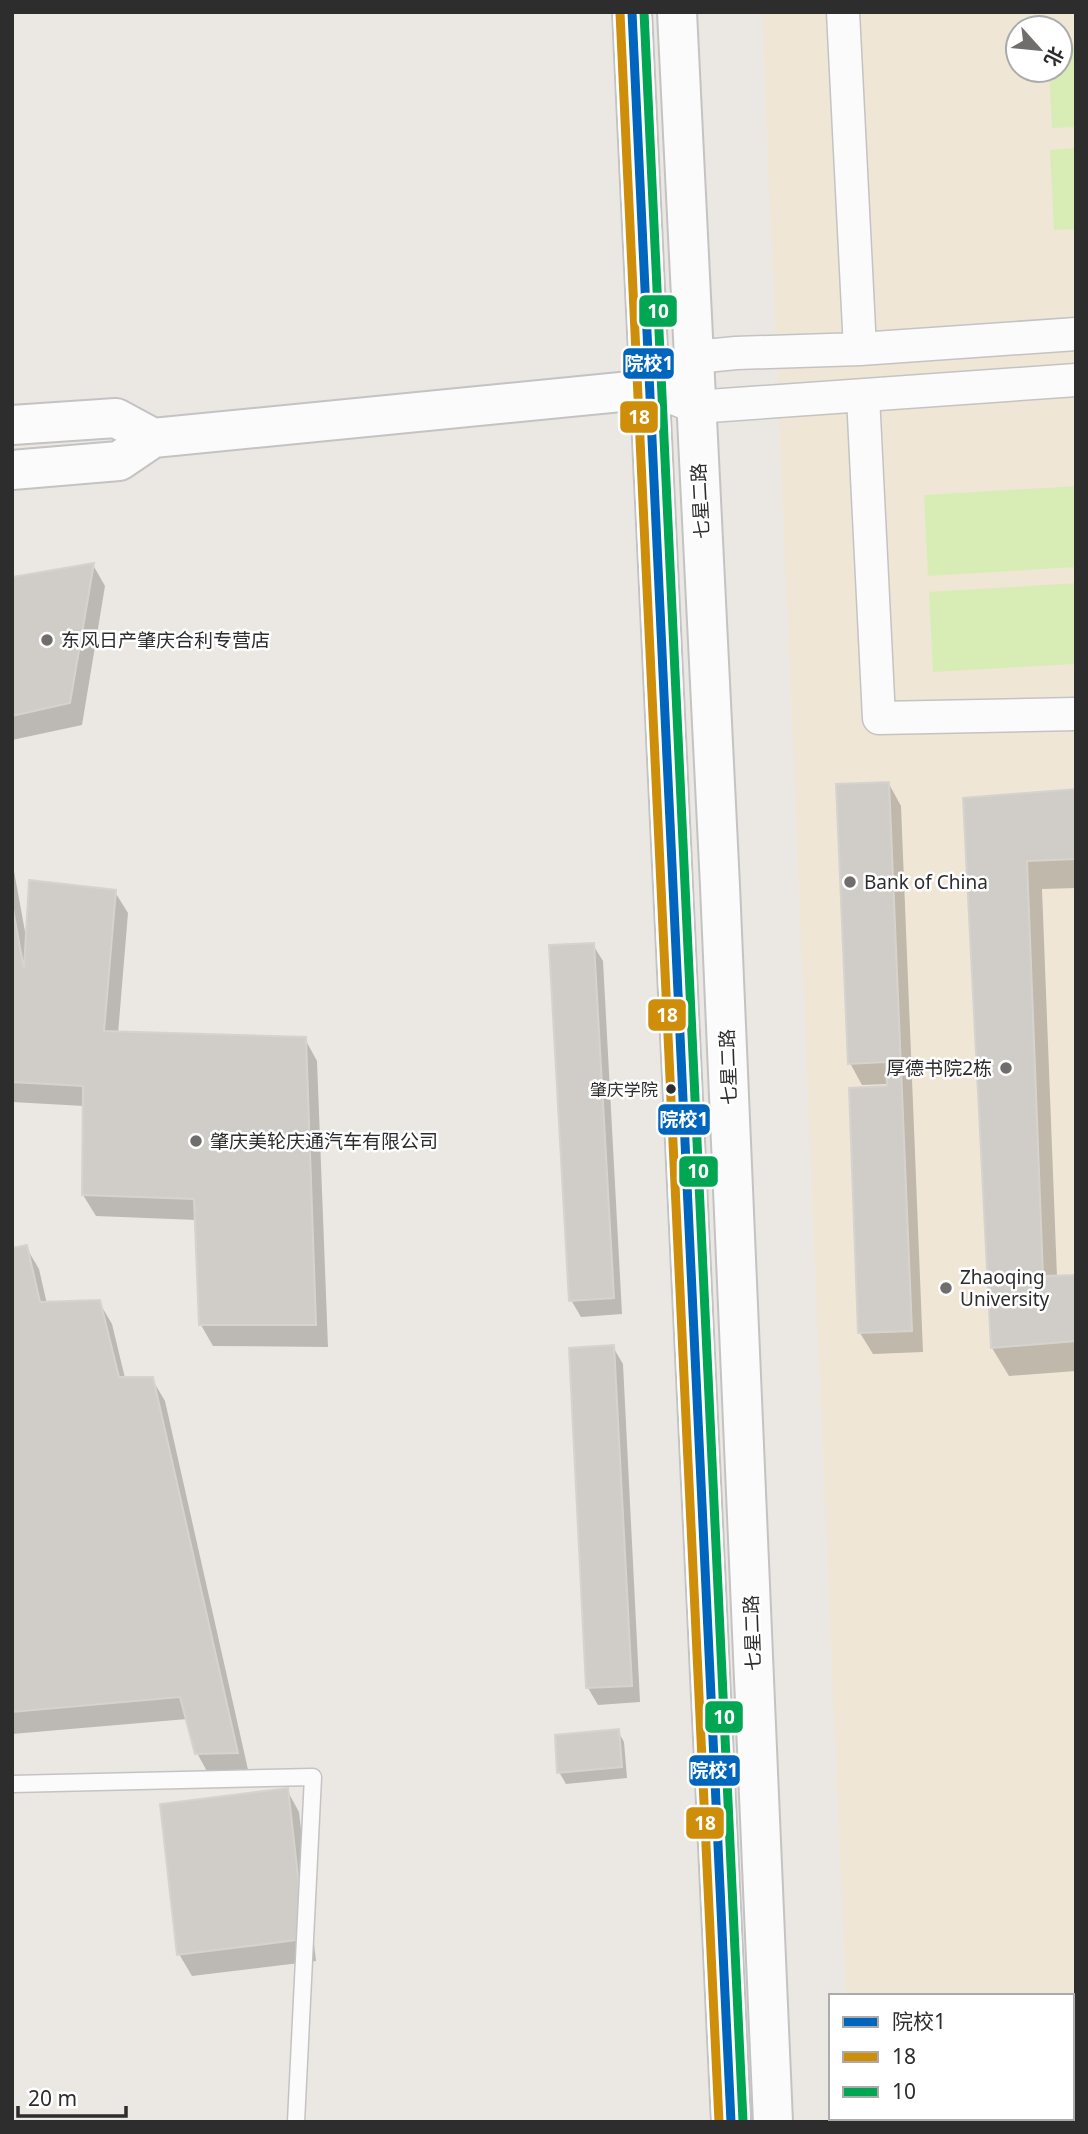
<svg xmlns="http://www.w3.org/2000/svg" width="1088" height="2134" viewBox="0 0 1088 2134" font-family="'Noto Sans','Noto Sans SC',sans-serif">
  <rect width="100%" height="100%" fill="#ebe7e2"/>
  <path fill="#efe6d6" fill-rule="evenodd" d="M762,12h314v2110h-225v-4h221v-122h-226zM1018,28h42v42h-42z"/>
  <path fill="#d8edb5" d="M1076,46v81l-24,1 -3,-58h11v-23z
    M1076,148v81l-22,1 -4,-80z
    M1076,486v81l-148,9 -4,-81z
    M1076,583v81l-143,8 -4,-80z"/>
  <path fill="#0003" d="M93,565l12,21 -23,139 -70,15v-161z
    M889,784l12,22 22,546 -50,2 -13,-21 28,-249 -26,1 -12,-22z
    M1076,791v97l-34,1 15,388 19,-1v95l-67,5 -17,-28 -27,-549z
    M12,860l14,77 89,-45 13,21 -10,121 187,5 12,22 11,286 -115,-1 -12,-21 -4,-105 -101,-4 -13,-21 1,-89 -72,-4z
    M593,945l10,16 19,353 -41,3 -10,-17z
    M26,1247l13,22 8,35 52,-2 13,22 13,54 27,1 13,22 84,373 -40,1 -12,-22 -10,-34 -175,15v-484z
    M613,1347l10,17 17,338 -42,3 -10,-17 -17,-338z
    M618,1731l6,11 3,36 -61,6 -7,-12z
    M287,1790l12,22 17,149 -124,15 -13,-22z
    M911,2118h119v4h-119z"/>
  <path fill="#d0cdc9" stroke="#d6d3ce" stroke-width="2" d="M94,563l-24,140 -58,13v-139z
    M889,782l23,549 -54,2 -9,-245 38,-2 -1,-24 -38,2 -12,-280z
    M1076,789v70l-49,2 16,415 33,-1v66l-85,7 -28,-550z
    M29,880l87,10 -12,141 202,6 10,288h-117l-5,-126 -112,-4 1,-109 -71,-4v-178l12,65z
    M594,943l20,355 -45,3 -20,-356z
    M27,1245l13,57 60,-2 19,77h34l85,376 -43,1 -15,-57 -168,15v-464z
    M614,1345l18,341 -46,2 -17,-340z
    M619,1729l3,38 -65,6 -2,-38z
    M288,1788l17,151 -128,16 -17,-151z
    M909,2118h106v4h-106z"/>
  <g fill="none" stroke-linecap="round" stroke-linejoin="round">
    <g stroke="#c4c3c3" stroke-width="19">
      <path id="service" d="M12,1784l301,-7 -17,345"/>
    </g>
    <g stroke="#c4c3c3" stroke-width="35">
      <path id="minor" d="M843,12l17,337
        M651,389l44,-32 41,-4 124,-4 216,-15
        M651,389l44,18 381,-27
        M863,396l16,322 197,-4"/>
    </g>
    <g stroke="#c4c3c3" stroke-width="42">
      <path id="tertiary" d="M632,12l99,2110
        M677,12l43,874 53,1236
        M12,425l104,-7 37,20
        M12,470l107,-9 34,-23 498,-49"/>
    </g>
    <use href="#service" stroke="#fcfbfb" stroke-width="16"/>
    <use href="#minor" stroke="#fcfbfb" stroke-width="32"/>
    <use href="#tertiary" stroke="#fcfbfb" stroke-width="38"/>
    <g stroke="#fff" stroke-width="14">
      <path id="bus-1" d="M632,12l99,2110"/>
    </g>
    <g stroke="#fff" stroke-width="14">
      <path id="bus-2" d="M620,13l99,2109"/>
    </g>
    <g stroke="#fff" stroke-width="14">
      <path id="bus-3" d="M644,12l99,2109"/>
    </g>
    <use href="#bus-1" stroke="#0065bd" stroke-width="9"/>
    <use href="#bus-2" stroke="#cf8e09" stroke-width="9"/>
    <use href="#bus-3" stroke="#00a651" stroke-width="9"/>
  </g>
  <g fill="#706e6c" stroke="#fff" stroke-width="2.5">
    <circle cx="47" cy="640" r="7"/>
    <circle cx="850" cy="882" r="7"/>
    <circle cx="1006" cy="1068" r="7"/>
    <circle cx="196" cy="1141" r="7"/>
    <circle cx="946" cy="1288" r="7"/>
  </g>
  <circle fill="#2d2d2d" stroke="#fff" stroke-width="2.5" cx="671" cy="1089" r="6"/>
  <g text-anchor="middle" dominant-baseline="central" stroke-width="5" stroke-linejoin="round" paint-order="stroke">
    <g font-size="17" fill="#2d2d2d" stroke="#fff" text-anchor="end">
      <text x="658" y="1089">肇庆学院</text>
    </g>
    <g font-size="19" fill="#2d2d2d" stroke="#fff">
      <text transform="translate(700 501) rotate(-93)">七星二路</text>
      <text transform="translate(728 1067) rotate(-92)">七星二路</text>
      <text transform="translate(752 1633) rotate(-92)">七星二路</text>
    </g>
    <g font-size="19" fill="#2d2d2d" stroke="#fff" text-anchor="start">
      <text x="61" y="640">东风日产肇庆合利专营店</text>
      <text x="864" y="882">Bank of China</text>
      <text x="992" y="1068" text-anchor="end">厚德书院2栋</text>
      <text x="210" y="1141">肇庆美轮庆通汽车有限公司</text>
      <text x="960" y="1277">Zhaoqing<tspan x="960" dy="22">University</tspan></text>
    </g>
  </g>
  <g stroke="#fff" stroke-width="2.5">
    <rect x="638" y="294" width="40" height="34" rx="7" fill="#00a651"/>
    <rect x="622" y="347" width="53" height="33" rx="7" fill="#0065bd"/>
    <rect x="619" y="400" width="40" height="34" rx="7" fill="#cf8e09"/>
    <rect x="647" y="998" width="40" height="34" rx="7" fill="#cf8e09"/>
    <rect x="657" y="1103" width="54" height="33" rx="7" fill="#0065bd"/>
    <rect x="678" y="1155" width="41" height="33" rx="7" fill="#00a651"/>
    <rect x="704" y="1700" width="40" height="34" rx="7" fill="#00a651"/>
    <rect x="688" y="1754" width="53" height="33" rx="7" fill="#0065bd"/>
    <rect x="685" y="1806" width="40" height="34" rx="7" fill="#cf8e09"/>
  </g>
  <g font-size="19" text-anchor="middle" font-weight="bold" fill="#fff">
    <text x="658" y="318">10</text>
    <text x="649" y="370">院校1</text>
    <text x="639" y="424">18</text>
    <text x="667" y="1022">18</text>
    <text x="684" y="1126">院校1</text>
    <text x="698" y="1178">10</text>
    <text x="724" y="1724">10</text>
    <text x="714" y="1777">院校1</text>
    <text x="705" y="1830">18</text>
  </g>
  <rect width="1088" height="2134" fill="none" stroke="#2d2d2d" stroke-width="28"/>
  <rect x="829" y="1994" width="245" height="126" fill="#ffffff" stroke="#ababab" stroke-width="2"/>
  <rect x="843" y="2017" width="35" height="10" fill="#0065bd" stroke="#ababab" stroke-width="2"/>
  <text x="892" y="2029" font-size="21" fill="#2d2d2d">院校1</text>
  <rect x="843" y="2052" width="35" height="10" fill="#cf8e09" stroke="#ababab" stroke-width="2"/>
  <text x="892" y="2064" font-size="21" fill="#2d2d2d">18</text>
  <rect x="843" y="2087" width="35" height="10" fill="#00a651" stroke="#ababab" stroke-width="2"/>
  <text x="892" y="2099" font-size="21" fill="#2d2d2d">10</text>
  <g transform="translate(1039 49) rotate(117)"><circle r="33" fill="#ffffff" stroke="#ababab" stroke-width="2"/>
  <path d="M0-5L12 26L0 18L-12 26Z" fill="#706e6c"/>
  <text y="-10" font-size="19" font-weight="bold" text-anchor="middle" fill="#2d2d2d">北</text>
  </g>
  <path d="M18 2106v10h108v-10" fill="none" stroke="#2d2d2d" stroke-width="3.5"/>
  <text x="28" y="2106" font-size="21" fill="#2d2d2d" stroke="#ffffff" stroke-width="5" paint-order="stroke">20 m</text>
</svg>
